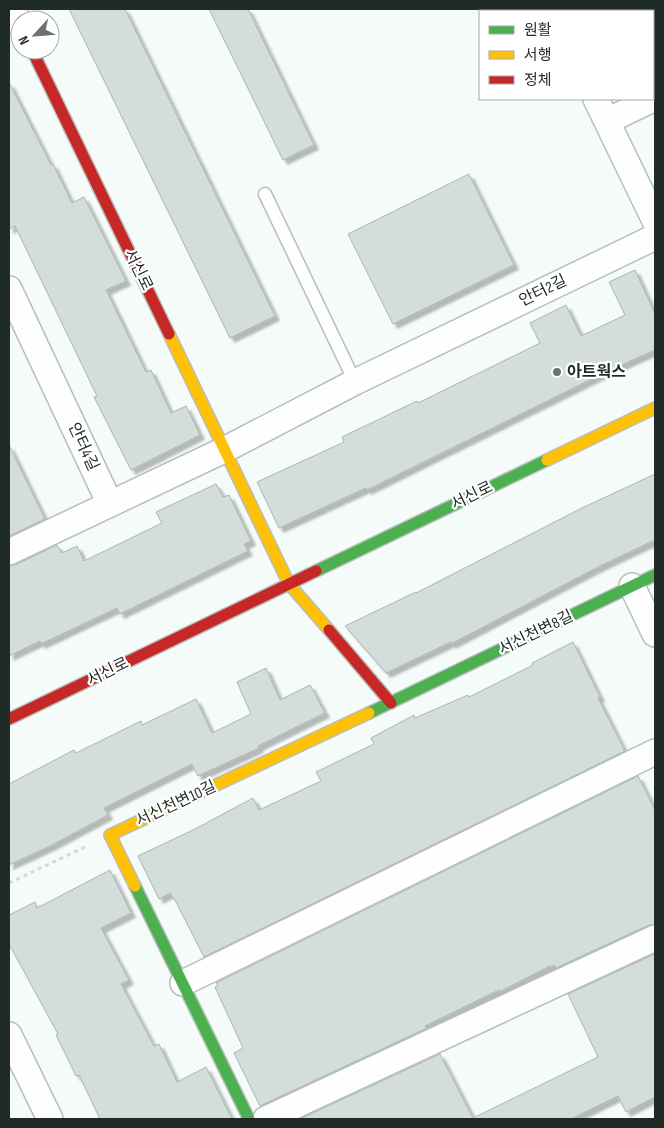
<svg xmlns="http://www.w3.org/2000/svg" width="664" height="1128" viewBox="0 0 664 1128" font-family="'Sofia Sans Condensed','Noto Sans KR',sans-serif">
  <defs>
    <pattern id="park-tufts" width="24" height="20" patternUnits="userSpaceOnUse" patternTransform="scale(1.25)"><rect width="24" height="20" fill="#edf2d2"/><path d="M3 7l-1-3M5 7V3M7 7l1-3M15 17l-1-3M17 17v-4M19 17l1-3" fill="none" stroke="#cbd0b4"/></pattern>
    <filter id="shadow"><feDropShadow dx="4.5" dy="4.5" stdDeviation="1" flood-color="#0004"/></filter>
  </defs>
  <rect width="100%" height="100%" fill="#f5fbf8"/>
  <path fill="url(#park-tufts)" d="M568,9h87v70l-2,1v-69h-84z"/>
  <path fill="#d3dddb" stroke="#abb4b2" filter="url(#shadow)" d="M69,9h56l150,307 -45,22z
    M209,9h39l66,136 -31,15z
    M9,82l42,83 2,-1 19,39 12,-6 42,84 -20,9 40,82 5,-2 20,43 15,-7 14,29 -69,35 -37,-73 3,-1 -82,-170 -6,3z
    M469,174l45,91 -121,59 -45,-90z
    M635,270l20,44v36l-47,21 -241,119 -1,-2 -87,40 -22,-46 87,-40 -2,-5 75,-36 1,2 122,-60 -10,-20 36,-18 15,31 44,-21 -16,-33z
    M9,445l36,74 -36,17z
    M655,474v66l-57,27 -147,77v-2l-65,31 -41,-47 71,-34v1l166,-85z
    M216,484l7,13 6,-2 22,46 -7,3 4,7 -128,63 -3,-6 -76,36 -1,-3 -31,15v-90l6,-1 42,-20 5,8 15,-7 7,15 78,-38 -6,-11z
    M573,642l27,55 -2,1 27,53 -421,206 -30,-59h-1l-3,-5 -11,6 -21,-43 57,-27 58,-31 6,12 62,-29 -5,-9 58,-28 -3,-6 43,-23 1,3 53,-23 1,2 64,-32 -1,-2z
    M266,668l14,32 30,-15 15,28 -67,33 1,2 -61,28 -6,-12 -88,44 4,7 -58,31 -41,19v-81l65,-34 2,3 65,-32 1,4 54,-26 16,34 39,-19 -14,-32z
    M638,776l17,34v114l-6,1 -93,43 -2,-3 -3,2 -1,-1 -51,26v-2l-74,36 2,2 -167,78 -26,-53 9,-5 -28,-61 3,-1 -2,-3z
    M110,870l21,43 -30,15 28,52 -8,4 33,62 5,-2 18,38 29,-15 26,52h-132l-21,-44 -3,1 -20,-41 2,-1 -49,-90v-29l26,-13 2,6z
    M655,954v143l-29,15 -8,-16 -47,23h-271l140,-65 33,64 125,-61 -30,-63z"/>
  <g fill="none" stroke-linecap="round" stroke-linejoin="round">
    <g stroke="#b7bfba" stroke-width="15">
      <path id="lane" d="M265,194l90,188"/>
    </g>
    <g stroke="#b7bfba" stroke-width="28">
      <path id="street" d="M12,9l8,16
        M553,9l1,2
        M596,99l59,122
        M607,121l48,-23
        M9,289l101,215
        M9,552l215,-102 131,-68 300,-145
        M632,586l23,48
        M183,983l472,-231
        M9,1035l41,84
        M266,1119l389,-181"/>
    </g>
    <g stroke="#b7bfba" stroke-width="14">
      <path id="fast" d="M316,571l231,-111
        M369,713l286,-138
        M135,886l114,233"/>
    </g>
    <g stroke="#b7bfba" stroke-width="14">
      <path id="slow" d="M169,334l120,250 40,46
        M547,460l108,-52
        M135,886l-25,-51 259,-122"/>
    </g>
    <g stroke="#b7bfba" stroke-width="14">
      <path id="jam" d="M32,50l137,284
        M329,630l62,73
        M9,719l307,-148"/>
    </g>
    <path stroke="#d5d8d6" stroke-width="3" stroke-dasharray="4 4" stroke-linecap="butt" d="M9,883l76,-36"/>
    <use href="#lane" stroke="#fefefe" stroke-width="12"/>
    <use href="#street" stroke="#fefefe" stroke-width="25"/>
    <use href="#fast" stroke="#4caf50" stroke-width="11"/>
    <use href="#slow" stroke="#ffc107" stroke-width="11"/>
    <use href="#jam" stroke="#c62828" stroke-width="11"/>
  </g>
  <circle fill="#6a746f" stroke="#fff" stroke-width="2" cx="557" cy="372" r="5"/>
  <g text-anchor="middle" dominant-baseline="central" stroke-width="4.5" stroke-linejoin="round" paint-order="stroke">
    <g font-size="16" fill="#1f2b25" stroke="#fff">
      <text transform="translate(138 270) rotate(64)">서신로</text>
      <text transform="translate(543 291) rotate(-26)">안터2길</text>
      <text transform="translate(83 447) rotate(65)">안터4길</text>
      <text transform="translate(472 496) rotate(-26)">서신로</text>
      <text transform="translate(536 633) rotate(-26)">서신천변8길</text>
      <text transform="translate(108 672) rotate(-26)">서신로</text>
      <text transform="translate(176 804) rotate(-25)">서신천변10길</text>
    </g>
    <g font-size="16" font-weight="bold" fill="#1f2b25" stroke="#fff" text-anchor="start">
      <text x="567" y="372">아트웍스</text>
    </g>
  </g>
  <rect width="664" height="1128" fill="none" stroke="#1f2b25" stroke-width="20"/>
  <rect x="479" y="10" width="175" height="90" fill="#ffffff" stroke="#a5aaa8"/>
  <rect x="489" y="26" width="25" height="8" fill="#4caf50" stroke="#a5aaa8"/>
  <text x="524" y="35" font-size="15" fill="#1f2b25">원활</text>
  <rect x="489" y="51" width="25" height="8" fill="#ffc107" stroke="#a5aaa8"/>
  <text x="524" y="60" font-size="15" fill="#1f2b25">서행</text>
  <rect x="489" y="76" width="25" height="8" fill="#c62828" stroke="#a5aaa8"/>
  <text x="524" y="85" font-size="15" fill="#1f2b25">정체</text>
  <g transform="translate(35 35) rotate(244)"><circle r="24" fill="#ffffff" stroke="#a5aaa8"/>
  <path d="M0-4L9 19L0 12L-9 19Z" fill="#6a746f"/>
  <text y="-8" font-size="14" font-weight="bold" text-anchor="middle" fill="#1f2b25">N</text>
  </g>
</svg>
